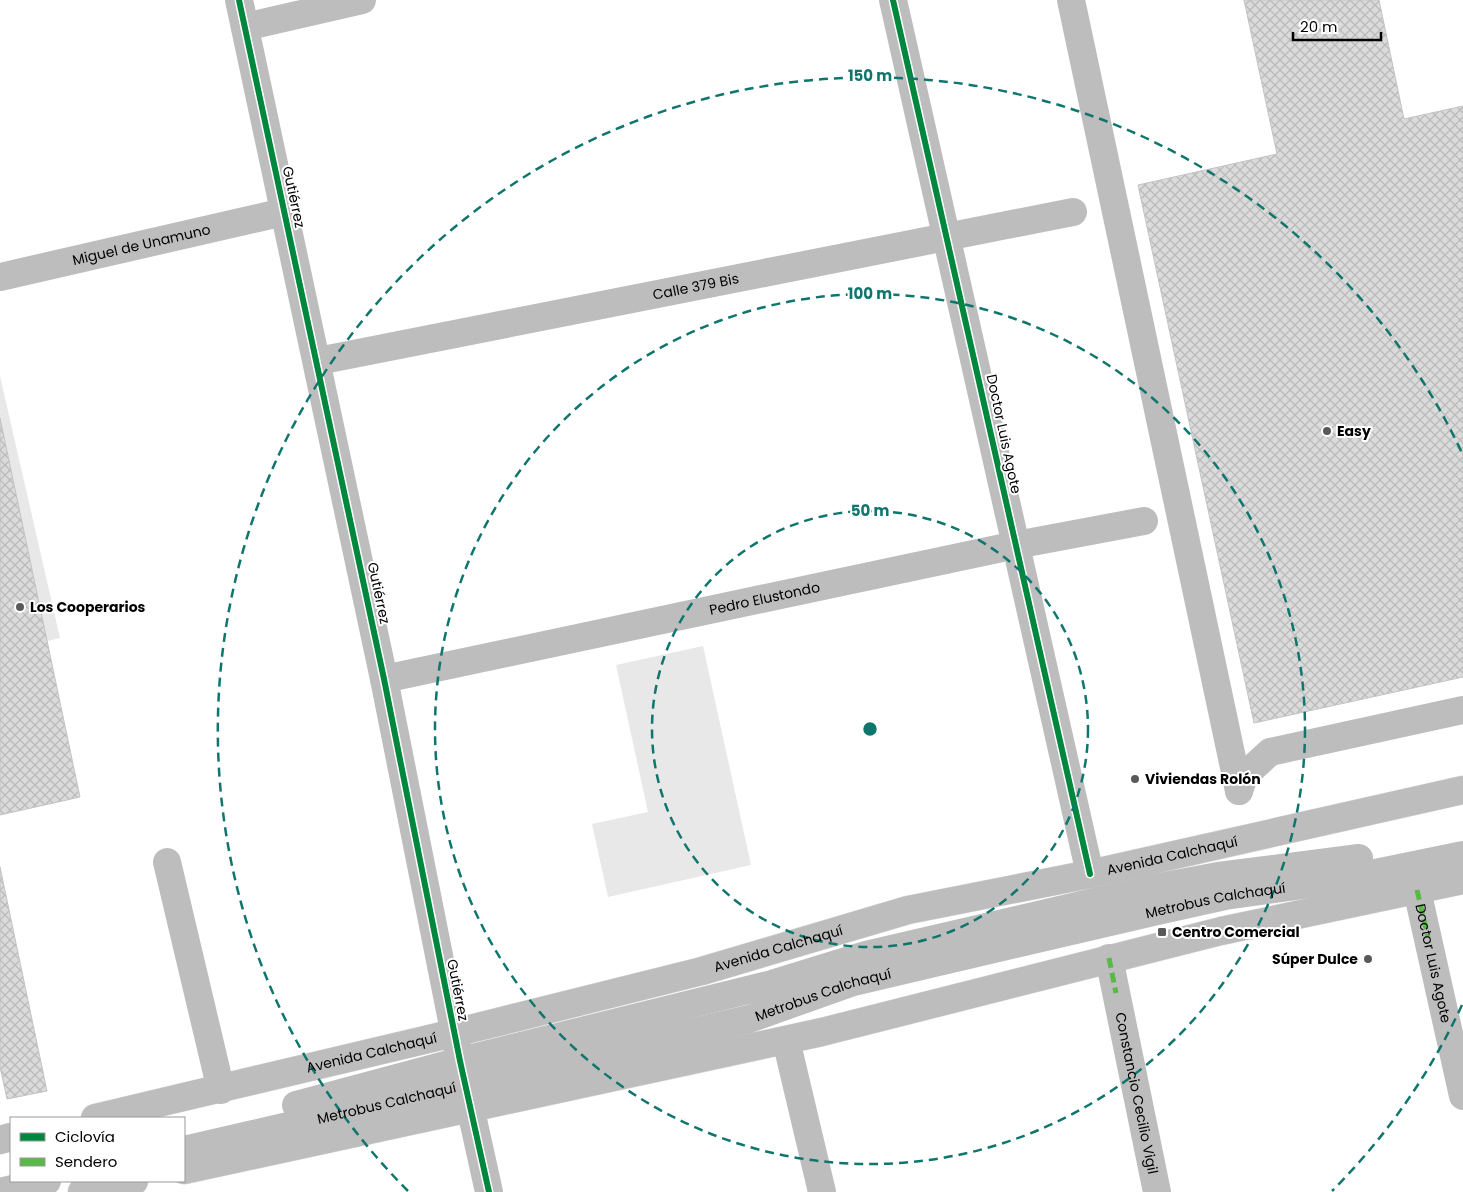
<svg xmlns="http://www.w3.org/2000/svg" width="1463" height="1192" viewBox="0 0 1463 1192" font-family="Poppins,sans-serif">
  <defs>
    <pattern id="building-cross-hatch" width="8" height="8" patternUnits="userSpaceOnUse" patternTransform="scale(1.25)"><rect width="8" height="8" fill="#dbdbdb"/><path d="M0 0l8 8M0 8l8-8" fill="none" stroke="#bababa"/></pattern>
  </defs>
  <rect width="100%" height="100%" fill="#fff"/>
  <path fill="#e8e8e8" d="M0,376l60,262 -60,14z
    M703,646l48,219 -143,32 -16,-73 56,-12 -32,-147z"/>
  <path fill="url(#building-cross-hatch)" stroke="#c3c3c3" d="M1244,0h135l25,119 59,-13v571l-209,46 -116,-538 139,-31z
    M0,418l80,379 -80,18z
    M0,867l47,224 -40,8 -7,-32z"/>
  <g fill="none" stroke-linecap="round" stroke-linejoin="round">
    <g stroke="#dbdbdb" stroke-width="29">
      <g id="major">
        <path id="s7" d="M95,1118l359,-85 248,-62 206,-61 182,-36 373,-84"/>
        <path d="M0,1140l11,-3"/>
        <path d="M184,1170l638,-138 399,-101 242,-51"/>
        <path d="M82,1192l52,-11"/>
      </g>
    </g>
    <g stroke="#bdbdbd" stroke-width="28">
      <path d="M239,0l145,679 76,382 29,131"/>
      <path d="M893,0l197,874"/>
      <path d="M1071,0l168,791"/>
      <path d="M245,27l117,-27"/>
      <path id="s1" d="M0,277l284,-65"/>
      <path id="s2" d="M318,361l755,-149"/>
      <path id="s3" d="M384,679l632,-134 128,-24"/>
      <path d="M1239,791l5,-15 26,-24 193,-42"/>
      <path d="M167,862l54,228"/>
      <path id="s4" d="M1417,890l46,206"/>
      <path id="s5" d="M1109,958l48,234"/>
      <path d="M786,1040l36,152"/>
      <path d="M296,1105l164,-44 312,-77 94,-29 288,-67 64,-12 141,-18"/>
      <path id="s6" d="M184,1150l565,-131 104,-37 304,-71 68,-15 121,-17 117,-24"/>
      <path d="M0,1192l47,-11"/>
    </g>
    <use href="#major" stroke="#bdbdbd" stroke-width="28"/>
    <path stroke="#58b947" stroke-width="5" stroke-dasharray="10 5" stroke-linecap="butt" d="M1417,890l11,47
      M1109,958l7,35"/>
    <g stroke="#fff" stroke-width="9">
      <path id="cycleway" d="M239,0l145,679 76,382 29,131
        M893,0l197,874"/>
    </g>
    <use href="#cycleway" stroke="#00873e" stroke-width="6"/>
  </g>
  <g fill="none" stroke="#0f766e" stroke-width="2.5" stroke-dasharray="9 6">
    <circle cx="870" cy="729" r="218"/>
    <circle cx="870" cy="729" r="435"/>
    <path d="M1462 1005A653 653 0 0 1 1332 1191M408 1191A653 653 0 1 1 1462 453"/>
  </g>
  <g fill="#595959" stroke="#fff" stroke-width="2">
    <circle cx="1327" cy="431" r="5"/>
    <circle cx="20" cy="607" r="5"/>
    <circle cx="1135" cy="779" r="5"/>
    <rect x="1157" y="927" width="10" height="10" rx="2.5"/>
    <circle cx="1368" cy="959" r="5"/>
  </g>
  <g text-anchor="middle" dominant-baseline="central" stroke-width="4" stroke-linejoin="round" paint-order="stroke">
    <g font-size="14" fill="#000" stroke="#fff">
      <text transform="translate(294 197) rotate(78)">Gutiérrez</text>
      <text stroke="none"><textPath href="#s1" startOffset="145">Miguel de Unamuno</textPath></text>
      <text stroke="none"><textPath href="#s2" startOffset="385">Calle 379 Bis</textPath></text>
      <text transform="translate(1004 434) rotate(78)">Doctor Luis Agote</text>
      <text transform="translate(379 593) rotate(78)">Gutiérrez</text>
      <text stroke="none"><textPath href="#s3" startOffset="389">Pedro Elustondo</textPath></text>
      <text stroke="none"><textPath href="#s7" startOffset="1109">Avenida Calchaquí</textPath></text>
      <text stroke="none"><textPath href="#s6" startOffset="1062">Metrobus Calchaquí</textPath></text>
      <text stroke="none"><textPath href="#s7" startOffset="704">Avenida Calchaquí</textPath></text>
      <text stroke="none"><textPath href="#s4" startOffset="75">Doctor Luis Agote</textPath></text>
      <text transform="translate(458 990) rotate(79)">Gutiérrez</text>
      <text stroke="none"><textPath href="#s6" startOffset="658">Metrobus Calchaquí</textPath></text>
      <text stroke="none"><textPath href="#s7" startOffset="284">Avenida Calchaquí</textPath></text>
      <text stroke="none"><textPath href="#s5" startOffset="138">Constancio Cecilio Vigil</textPath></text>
      <text stroke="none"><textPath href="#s6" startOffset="208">Metrobus Calchaquí</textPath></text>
    </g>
    <g font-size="14" font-weight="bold" fill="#000" stroke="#fff" text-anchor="start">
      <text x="1337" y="431">Easy</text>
      <text x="30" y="607">Los Cooperarios</text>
      <text x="1145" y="779">Viviendas Rolón</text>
      <text x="1172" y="932">Centro Comercial</text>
      <text x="1358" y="959" text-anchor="end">Súper Dulce</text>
    </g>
  </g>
  <circle cx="870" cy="729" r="8" fill="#0f766e" stroke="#fff" stroke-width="2.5"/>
  <g font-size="15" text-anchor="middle" font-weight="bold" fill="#0f766e" stroke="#fff" stroke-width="4" stroke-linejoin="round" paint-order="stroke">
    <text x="870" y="81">150 m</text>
    <text x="870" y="299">100 m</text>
    <text x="870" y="516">50 m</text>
  </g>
  <rect x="10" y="1117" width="175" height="65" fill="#ffffff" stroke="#999999"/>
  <rect x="20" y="1133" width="25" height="8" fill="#00873e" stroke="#999999"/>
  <text x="55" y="1142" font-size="15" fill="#000000">Ciclovía</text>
  <rect x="20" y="1158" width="25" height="8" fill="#58b947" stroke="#999999"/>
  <text x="55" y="1167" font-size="15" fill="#000000">Sendero</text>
  <path d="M1293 32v8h88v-8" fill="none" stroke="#000000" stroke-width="2.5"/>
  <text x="1300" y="32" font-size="15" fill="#000000" stroke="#ffffff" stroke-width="4" paint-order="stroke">20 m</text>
</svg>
